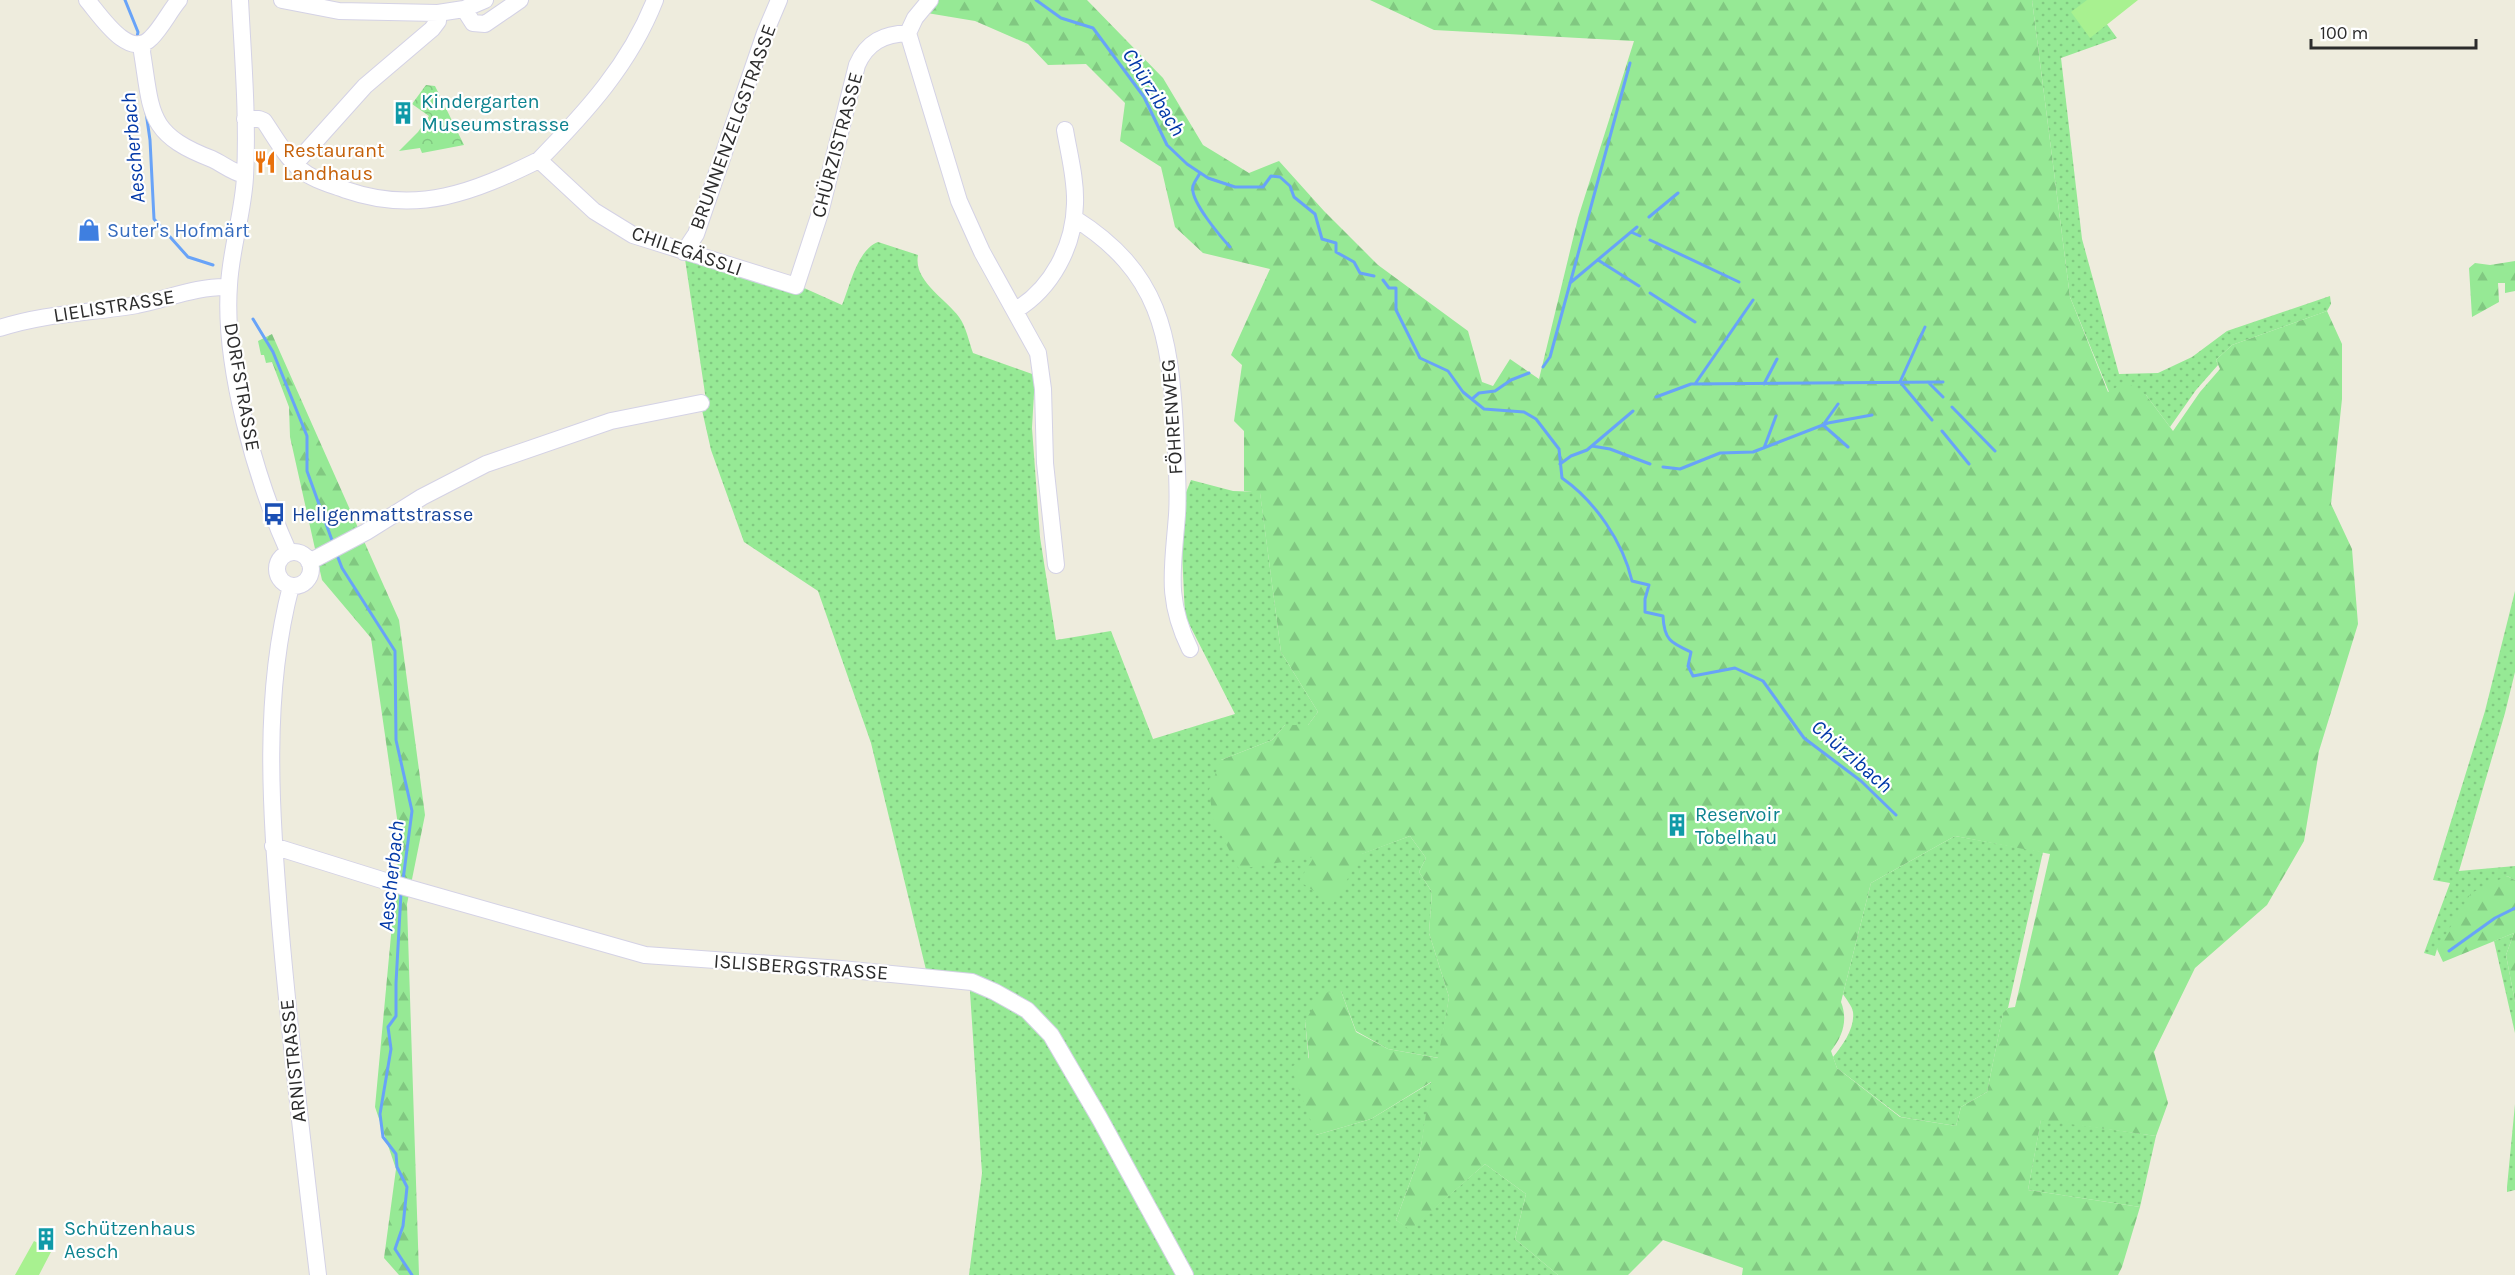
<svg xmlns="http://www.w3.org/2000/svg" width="2515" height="1275" viewBox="0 0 2515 1275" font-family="Karla,sans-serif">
  <defs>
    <pattern id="grass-dots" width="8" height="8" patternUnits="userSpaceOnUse" patternTransform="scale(1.5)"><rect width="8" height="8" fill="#96e995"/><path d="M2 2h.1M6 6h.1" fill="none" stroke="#81c881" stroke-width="1.8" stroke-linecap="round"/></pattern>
    <pattern id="forest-firs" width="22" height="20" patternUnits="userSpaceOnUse" patternTransform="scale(1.5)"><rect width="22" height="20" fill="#96e995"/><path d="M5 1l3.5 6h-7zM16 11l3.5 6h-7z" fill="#81c881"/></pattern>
    <pattern id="park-crowns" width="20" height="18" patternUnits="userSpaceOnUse" patternTransform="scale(1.5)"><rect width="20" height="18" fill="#96e995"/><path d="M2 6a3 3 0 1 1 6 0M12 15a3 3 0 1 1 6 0" fill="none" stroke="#81c881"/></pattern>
  </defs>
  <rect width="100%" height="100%" fill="#eeecdd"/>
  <path fill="url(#grass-dots)" d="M2032,0h57l28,38 -56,20 21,181 37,135 39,-1 34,-16 35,-26 103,-35 1,8 -4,7 -95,34 -16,15 2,5 -22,25 -26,37 -24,-32 -37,-3 -39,-95z
    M878,242l40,13c-5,26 28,44 41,62 7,9 10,25 14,36l62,22 -3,53 8,109 16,103 55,-9 42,108 82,-25 -50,-98 -3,-64 3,-57 6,-15 42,11 27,1 21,160 37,60 -10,13h-23l-13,15 -51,20 94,97 46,-3 49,-18 16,22 -7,14 13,20 -3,41 20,64 -10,61 -51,-9 -32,-18 -15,-40 -36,30 11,114 55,-16 61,-37 -13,76 -23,62 14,9 75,-65 41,30 -11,45 43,36h-589l13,-102 -12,-181 2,-9 -44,-5 -57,-235 -53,-152 -74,-49 -33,-92 -9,-40 5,-3 -22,-148 99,20 58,26c8,-19 15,-55 36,-63z
    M2515,591v81l-10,41 -46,158 56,-5v14l-8,-4 -70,73 -2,7 -11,-3 26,-70 -17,-3 52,-169z
    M1955,836l88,16 -35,156 -5,6 -16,78 -26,15 -5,19 -55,-9 -64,-49 -4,-11c10,-12 22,-29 20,-45 -1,-6 -7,-13 -10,-18l28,-111z
    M2514,933l-8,22 9,47v31l-21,-92z
    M2515,1104v86l-8,2v-5z
    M2041,1119l115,17 -16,71 -112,-17z"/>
  <path fill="url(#forest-firs)" fill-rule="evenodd" d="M935,0h152l76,78 40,67 46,28 30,-12 45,50 54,54 90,66 14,51 11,4 17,-27 29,20 39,-161 56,-177 -200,-11 -64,-30h662l38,297 38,95 18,-10 20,13 27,36 27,-39 20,-23 -4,-9 16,-15 95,-34 15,33v55l-11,105 21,45 6,75 -39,127 -15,90 -37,64 -72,63 -41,84 14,51 -12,33 -115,-16 -13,70 112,17 -18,60 -4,8h-376l1,-7 -80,-28 -35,35h-70l-43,-36 11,-45 -41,-30 -75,66 -14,-10 23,-62 12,-76 -60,37 -55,16 -25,-68 18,-9 -4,-37 17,-28 19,-2 15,41 32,17 50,9 11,-61 -20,-64 3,-41 -13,-20 7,-14 -16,-22 -48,18 -29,50 -34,-23 15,-24 -75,12 -26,-50 -4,-29 12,-30 51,-20 13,-15h23l10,-13 -37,-60 -21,-159 -16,-2v-60l-10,-10 8,-56 -11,-10 39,-86 -67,-16 -28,-26 -14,-60 -41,-26 5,-38 -39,-39 -38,1 -20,-21 -53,-23 -48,-8zM1955,836l95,18 -35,153 -7,1 -5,5 -16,79 -26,15 -5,19 -56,-9 -63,-49 -6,-17c12,-15 17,-31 10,-49l30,-119z
    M2515,261v30l-10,2v-10h-7l1,19 -27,15 -3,-49 6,-5 15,2z
    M272,334l127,286 26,195 -18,89 12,371h-20l-15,-17 12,-89 -21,-62 25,-268 -29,-201 -49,-58 -32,-143 -1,-30 -17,-45 -6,1 -2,-8h-3l-3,-14z
    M2507,876l8,4v122l-9,-47 8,-22 -71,29 -6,-13 34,-56z"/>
  <path fill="url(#park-crowns)" d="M426,85l9,1 29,59 -42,8 -2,-5 -21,3 19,-19 11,-16 -17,-12z"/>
  <path fill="#a8f190" d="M2087,0h51l-48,38 -19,-26z
    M34,1241l18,9 -13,25h-24z"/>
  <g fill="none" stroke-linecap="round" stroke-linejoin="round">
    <path stroke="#68a3f8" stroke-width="3" d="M125,0l13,32 -1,5
      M1036,0l25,18 32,10 51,69 23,48 20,19 21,14 27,9h28l8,-11 9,1 10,9 4,11 21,17 7,25 14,4v9l18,10 6,11 14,3
      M146,112l4,28 4,79 34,38 25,8
      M1200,173c-2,4 -6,9 -7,13 -4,14 28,51 37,61
      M1649,217l29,-24
      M1631,232l9,4
      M1650,240l89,42
      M1598,260l41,26
      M1383,280l6,8h7v22l24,48 28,13 15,21 21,17 40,3 12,7 23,30 3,29c33,23 61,64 70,103l17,4 -4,14v13l18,4c1,24 8,27 28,36l-3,14 5,10 42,-8 28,13 41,57 57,43 35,34
      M1570,283l67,-56
      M1650,293l45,29
      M253,319l20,33 34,84v35l26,72
      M1925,327l-25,55 32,38
      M1543,367l7,-10 80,-294
      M1928,382l15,15
      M1695,384l58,-84
      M1764,384l13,-25
      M1656,397l35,-13 252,-2
      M1472,399l7,-6 16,-2 16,-11 18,-7
      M1838,404l-15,21 25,22
      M1952,407l43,44
      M1942,431l27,33
      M1592,446l18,3 40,15
      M1764,448l12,-32
      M1560,464l11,-8 16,-6 46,-39
      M1663,467l17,2 40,-16 33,-1 75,-29 44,-8
      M337,555l5,13 53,83 1,89 16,71 -9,69
      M401,893l-5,90v33l-8,11 3,22 -11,65 3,23 13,17 1,13 10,20 -4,39 -8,23 17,26
      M2449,951l46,-33 20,-10"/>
    <g stroke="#d4d2e5" stroke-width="18">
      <path id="minor" d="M87,0c13,15 42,61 64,38 11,-11 18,-26 28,-38
        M240,0c3,59 8,118 5,177 -2,37 -14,71 -16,108 -6,80 27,195 60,268
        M282,0l57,11 99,2 26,-4 21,-9
        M930,0l-15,18 -7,15 51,168 23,51 56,101 5,36 2,74 11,102
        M464,9l9,14 12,1 35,-24
        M143,44l-1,8c10,62 5,82 70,107 11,5 21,14 33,16
        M245,119h14l5,2c11,16 21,35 36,48 13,11 30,15 46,21 72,25 128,2 193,-30l55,51 39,24 163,51 24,-73 37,-148c10,-23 27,-31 51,-32
        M539,160c47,-48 91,-96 116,-160
        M295,164l70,-78 67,-57 6,-8v-8
        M1074,218c86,54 96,116 101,211 1,28 4,58 2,86 -4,54 -12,83 13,134
        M684,252l12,-18 69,-201 14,-33
        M1016,310c36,-22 58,-64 59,-106 1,-25 -6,-50 -10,-74
        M0,328c45,-15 91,-15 137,-23 30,-6 61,-19 91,-18
        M277 569a17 17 0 1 1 34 0a17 17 0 1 1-34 0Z
        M309,562l57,-30 56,-35 64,-33 125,-43 90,-18
        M291,586c-29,110 -20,224 -11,337 10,118 24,235 38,352
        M273,846l125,39 247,70 196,14 131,13 23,10 32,18 24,25 49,84 85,156"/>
    </g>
    <use href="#minor" stroke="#fff" stroke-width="16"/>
  </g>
  <defs>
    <g id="building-bare" transform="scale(1.8)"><path d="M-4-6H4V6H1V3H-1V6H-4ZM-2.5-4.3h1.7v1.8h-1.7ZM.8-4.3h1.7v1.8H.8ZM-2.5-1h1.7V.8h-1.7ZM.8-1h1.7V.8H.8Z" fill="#0f9aa8" stroke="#fff" stroke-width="2.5" paint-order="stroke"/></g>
    <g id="restaurant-bare" transform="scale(1.8)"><path d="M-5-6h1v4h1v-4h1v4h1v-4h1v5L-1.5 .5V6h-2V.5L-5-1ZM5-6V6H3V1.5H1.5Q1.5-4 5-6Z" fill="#e8710a" stroke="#fff" stroke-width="2.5" paint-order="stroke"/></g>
    <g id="shop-bare" transform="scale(1.8)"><path d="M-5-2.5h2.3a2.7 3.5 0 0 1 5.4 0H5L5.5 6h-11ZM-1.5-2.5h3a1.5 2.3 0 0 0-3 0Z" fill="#3f7fe0" stroke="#fff" stroke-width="2.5" paint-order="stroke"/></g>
    <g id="bus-bare" transform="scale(1.8)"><path d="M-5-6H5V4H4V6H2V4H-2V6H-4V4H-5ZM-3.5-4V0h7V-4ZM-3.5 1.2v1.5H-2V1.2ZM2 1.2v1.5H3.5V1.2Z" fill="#1a4fb4" stroke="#fff" stroke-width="2.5" paint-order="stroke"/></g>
  </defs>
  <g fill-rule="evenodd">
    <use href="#building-bare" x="403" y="113"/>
    <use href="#restaurant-bare" x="265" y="162"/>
    <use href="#shop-bare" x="89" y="230"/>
    <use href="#bus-bare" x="274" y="514"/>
    <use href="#building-bare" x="1677" y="825"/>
    <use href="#building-bare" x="46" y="1239"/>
  </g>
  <g text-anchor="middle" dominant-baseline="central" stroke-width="4.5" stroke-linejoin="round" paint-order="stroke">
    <g font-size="20" fill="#0d838f" stroke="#fff" text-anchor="start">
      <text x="421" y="101">Kindergarten<tspan x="421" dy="23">Museumstrasse</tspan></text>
      <text x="1695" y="814">Reservoir<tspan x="1695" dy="23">Tobelhau</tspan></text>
      <text x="64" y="1228">Schützenhaus<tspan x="64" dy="23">Aesch</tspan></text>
    </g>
    <g font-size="20" fill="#2c2c2c" stroke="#fff">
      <text transform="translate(733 127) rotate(-70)">BRUNNENZELGSTRASSE</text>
      <text transform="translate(837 145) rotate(-75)">CHÜRZISTRASSE</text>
      <text transform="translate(687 251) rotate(19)">CHILEGÄSSLI</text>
      <text transform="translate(114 306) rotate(-9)">LIELISTRASSE</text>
      <text transform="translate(242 387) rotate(80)">DORFSTRASSE</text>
      <text transform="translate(1172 417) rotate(-94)">FÖHRENWEG</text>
      <text transform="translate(801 967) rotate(4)">ISLISBERGSTRASSE</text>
      <text transform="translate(293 1061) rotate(-96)">ARNISTRASSE</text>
    </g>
    <g font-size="20" fill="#c56008" stroke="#fff" text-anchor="start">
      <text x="283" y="150">Restaurant<tspan x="283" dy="23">Landhaus</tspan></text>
    </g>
    <g font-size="20" fill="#366cbe" stroke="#fff" text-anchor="start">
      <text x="107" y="230">Suter's Hofmärt</text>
    </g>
    <g font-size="20" fill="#164399" stroke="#fff" text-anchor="start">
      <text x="292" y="514">Heligenmattstrasse</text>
    </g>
    <g font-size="21" font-style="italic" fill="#0339a8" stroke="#fff">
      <text transform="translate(1154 92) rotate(58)">Chürzibach</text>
      <text transform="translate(133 148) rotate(-95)">Aescherbach</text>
      <text transform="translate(1852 756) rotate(41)">Chürzibach</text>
      <text transform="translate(391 876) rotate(-84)">Aescherbach</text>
    </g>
  </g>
  <path d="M2311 39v9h165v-9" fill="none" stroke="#2c2c2c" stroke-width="3"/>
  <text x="2320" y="39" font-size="18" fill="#2c2c2c" stroke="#ffffff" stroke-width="4.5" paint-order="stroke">100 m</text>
</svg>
